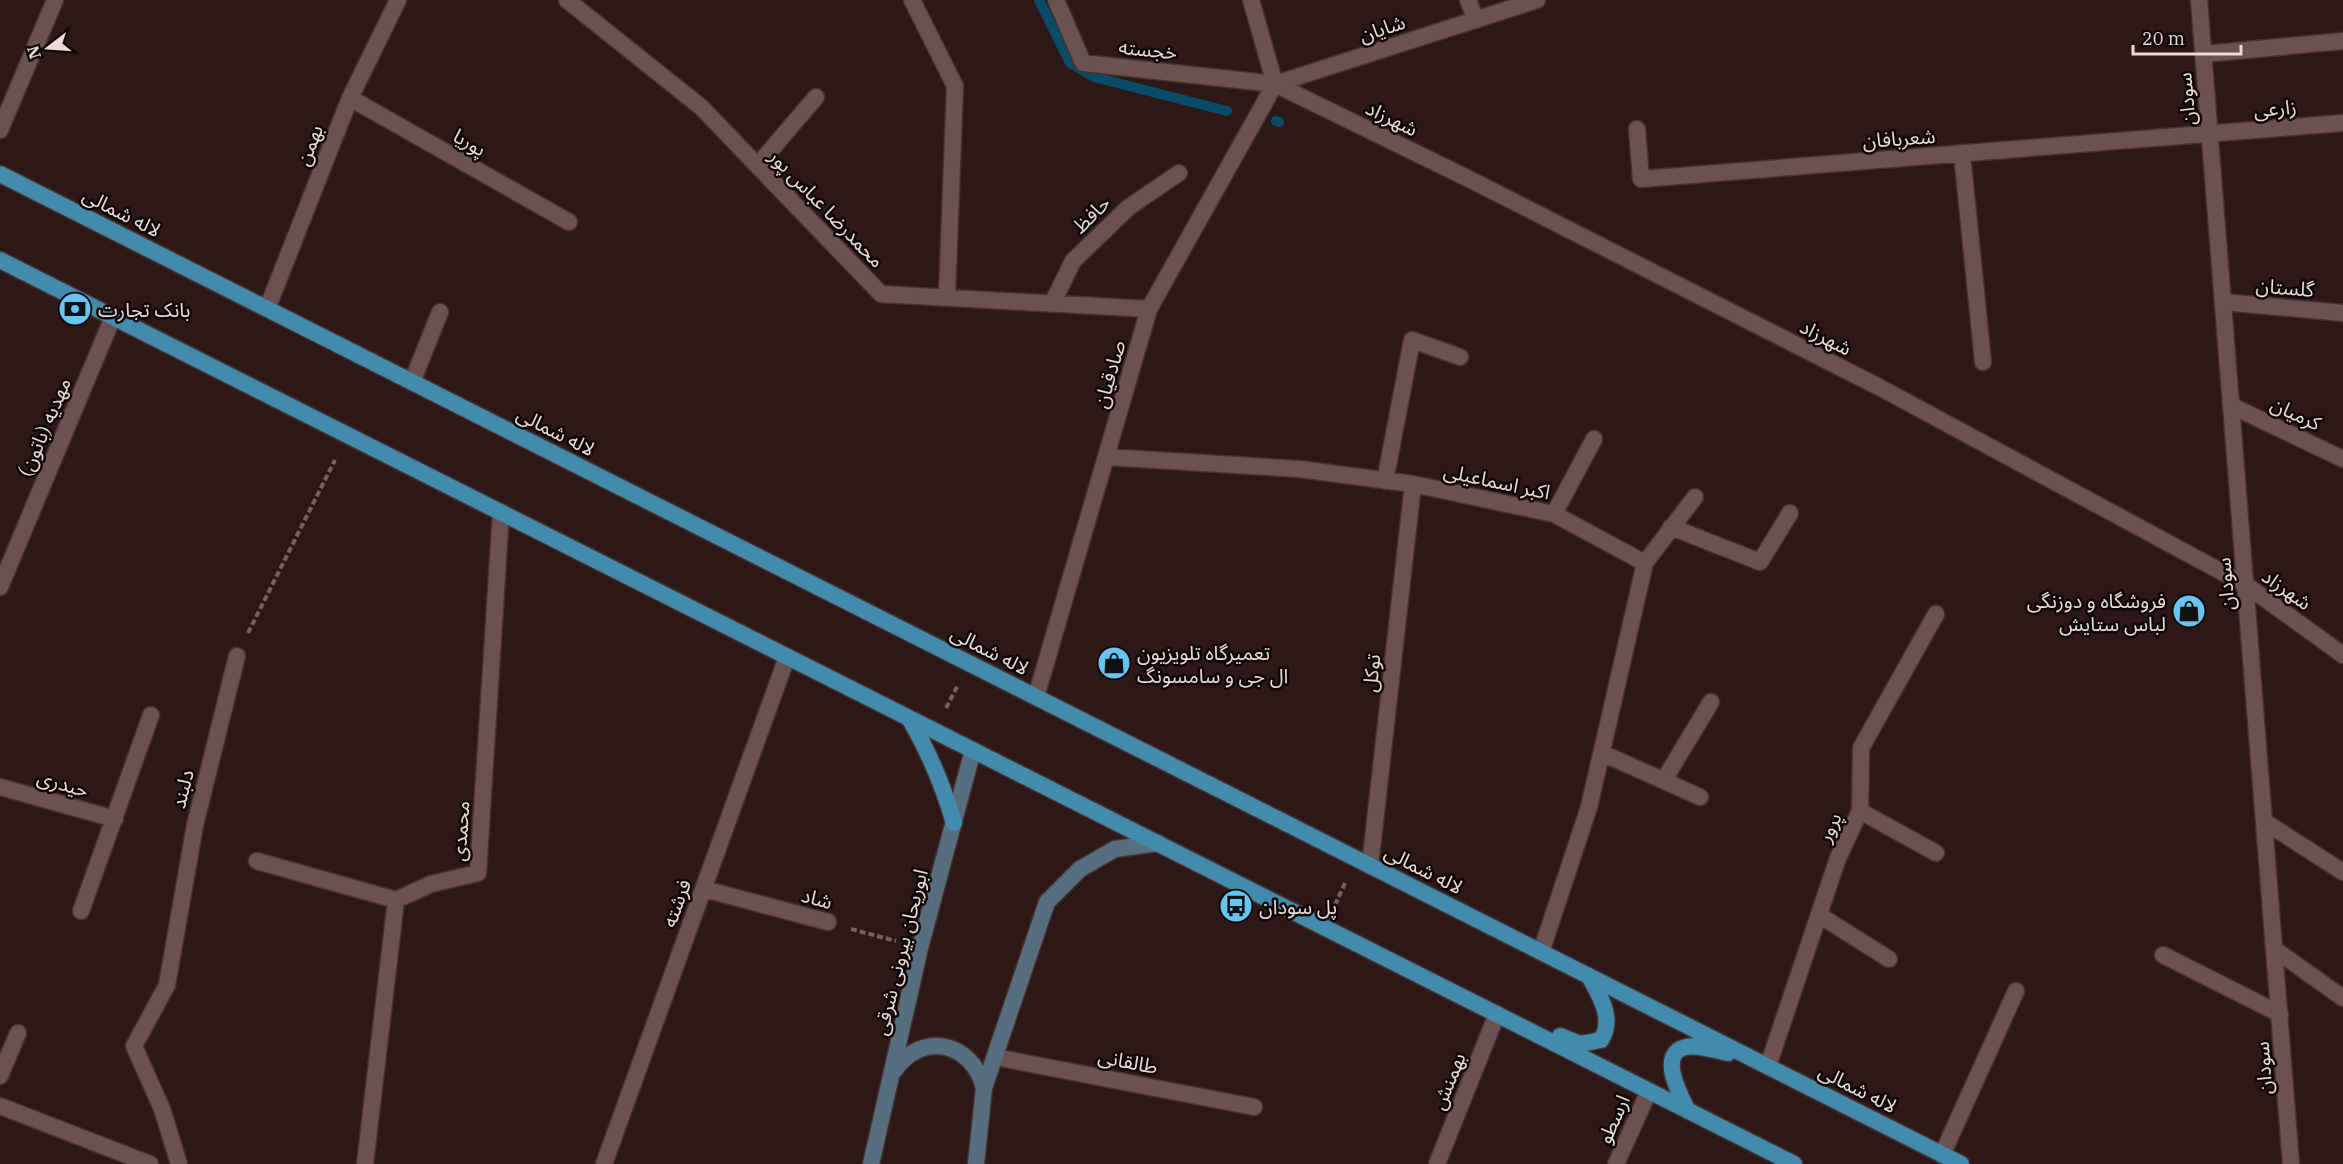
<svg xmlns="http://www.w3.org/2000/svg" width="2343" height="1164" viewBox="0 0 2343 1164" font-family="'IBM Plex Serif','Noto Sans Arabic',serif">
  <rect width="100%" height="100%" fill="#2e1717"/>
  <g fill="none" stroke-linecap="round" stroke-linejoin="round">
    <path stroke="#094c67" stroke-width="10" d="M1039,0l31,63 24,14 133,34
      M1276,121l3,1"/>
    <g stroke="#443232" stroke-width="19">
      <path id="service" d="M2204,54l139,-13
        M758,165l58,-68
        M412,382l28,-70
        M1554,514l40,-75
        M1664,780l47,-78
        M1860,811l76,42
        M1819,915l70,44"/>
    </g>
    <g stroke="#443232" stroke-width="19">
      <path id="minor" d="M567,0l134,107 180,187 268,15
        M912,0l43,86 -8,209
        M1056,0l27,63 192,21 196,96 408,207 367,198 97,70
        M1251,0l24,84
        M1468,0l8,20
        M1275,84l262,-84
        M350,98l219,124
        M1637,129l4,50 702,-56
        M0,130l55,-130
        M1962,154l21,208
        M2223,302l120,11
        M1052,304l21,-43 56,-54 50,-34
        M267,309l83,-211 48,-98
        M2232,406l111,53
        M1107,457l192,12 114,15 141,30 91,49 -56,244 -48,145
        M1385,481l27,-141 48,17
        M1671,527l89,35 30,-49
        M1645,563l50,-66
        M1036,697l113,-388 126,-225
        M1602,753l98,44
        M0,787l115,32
        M2265,822l78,50
        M257,861l139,39
        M1370,866l43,-382
        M704,889l124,33
        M81,911l70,-196
        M2274,949l69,49
        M2163,955l117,59
        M995,1057l259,50
        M1768,1066l70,-208 22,-47 1,-63 75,-134
        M0,1076l18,-43
        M0,1106l150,58
        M1942,1155l74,-164
        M179,1164l-17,-55 -28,-63 33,-61 28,-160 42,-169
        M365,1164l31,-264 35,-16 47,-11 23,-361
        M604,1164l183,-507
        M1437,1164l60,-150
        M1616,1164l33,-73"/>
    </g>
    <g stroke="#443232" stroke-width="19">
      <path id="tertiary" d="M2199,0l92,1164
        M0,587l113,-270"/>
    </g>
    <g stroke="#443232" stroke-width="19">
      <path id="secondary" d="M894,1071c28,-41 78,-29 90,17
        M871,1164l49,-216 53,-198
        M976,1164l8,-76 63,-186 33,-33 35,-20 43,-6"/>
    </g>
    <g stroke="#443232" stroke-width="19">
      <path id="primary" d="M0,174l1961,990
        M0,260l1794,904
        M909,718c20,34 34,67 45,105
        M1560,1036l20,8 21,-4c14,-22 -2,-45 -12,-64
        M1688,1111c-8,-16 -31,-58 -2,-64 13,-3 29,4 42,6"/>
    </g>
    <path stroke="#756160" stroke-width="4" stroke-dasharray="6 3" stroke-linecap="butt" d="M248,633l87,-173
      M946,708l12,-23
      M1335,905l11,-24
      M851,929l45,12"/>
    <use href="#service" stroke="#6c5150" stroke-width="16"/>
    <use href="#minor" stroke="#6c5150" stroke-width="16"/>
    <use href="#tertiary" stroke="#6c5150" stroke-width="16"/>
    <use href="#secondary" stroke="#576e7e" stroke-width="16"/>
    <use href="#primary" stroke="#428bac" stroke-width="16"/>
  </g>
  <defs>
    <g id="bank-disc" transform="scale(1.725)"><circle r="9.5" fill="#68c4f0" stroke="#0f0606"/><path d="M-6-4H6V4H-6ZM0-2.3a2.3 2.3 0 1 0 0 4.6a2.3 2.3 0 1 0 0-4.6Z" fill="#111"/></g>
    <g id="shop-disc" transform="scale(1.725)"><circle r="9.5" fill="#68c4f0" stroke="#0f0606"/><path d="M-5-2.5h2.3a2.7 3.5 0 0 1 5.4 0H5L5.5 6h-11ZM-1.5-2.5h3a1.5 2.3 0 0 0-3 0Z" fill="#111"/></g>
    <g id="bus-disc" transform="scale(1.725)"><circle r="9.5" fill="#68c4f0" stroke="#0f0606"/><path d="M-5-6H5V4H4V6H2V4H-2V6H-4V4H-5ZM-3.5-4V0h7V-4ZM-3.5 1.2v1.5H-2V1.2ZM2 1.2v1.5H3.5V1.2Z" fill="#111"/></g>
  </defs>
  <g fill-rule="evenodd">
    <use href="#bank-disc" x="75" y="309"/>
    <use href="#shop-disc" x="2189" y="611"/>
    <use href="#shop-disc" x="1114" y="663"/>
    <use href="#bus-disc" x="1236" y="906"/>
  </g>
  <g text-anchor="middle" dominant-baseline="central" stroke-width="5" stroke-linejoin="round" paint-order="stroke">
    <g font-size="20" fill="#eadad8" stroke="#0f0606">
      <text transform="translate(1382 28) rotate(-18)">شایان</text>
      <text transform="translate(1148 49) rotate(6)">خجسته</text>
      <text transform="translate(2186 99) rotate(-95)">سودان</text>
      <text transform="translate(2275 108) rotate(-5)">زارعی</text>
      <text transform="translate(1392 118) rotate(26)">شهرزاد</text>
      <text transform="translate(1899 138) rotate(-4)">شعربافان</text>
      <text transform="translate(470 142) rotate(30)">پوریا</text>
      <text transform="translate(309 145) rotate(-69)">بهمن</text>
      <text transform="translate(827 208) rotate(46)">محمدرضا عباس پور</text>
      <text transform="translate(122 212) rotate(27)">لاله شمالی</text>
      <text transform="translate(1091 214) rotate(-44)">حافظ</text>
      <text transform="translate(2285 287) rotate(5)">گلستان</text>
      <text transform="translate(1826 337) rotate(27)">شهرزاد</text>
      <text transform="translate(1109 374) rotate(-74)">صادقیان</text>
      <text transform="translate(2296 413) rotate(25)">کرمیان</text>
      <text transform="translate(44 427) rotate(-67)">مهدیه (باتون)</text>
      <text transform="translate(556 431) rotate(27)">لاله شمالی</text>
      <text transform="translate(1497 481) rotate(12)">اکبر اسماعیلی</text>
      <text transform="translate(2225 584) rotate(-95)">سودان</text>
      <text transform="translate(2287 589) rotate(35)">شهرزاد</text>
      <text transform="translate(990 650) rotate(27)">لاله شمالی</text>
      <text transform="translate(1371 673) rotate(-84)">توکل</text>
      <text transform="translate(63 783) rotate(16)">حیدری</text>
      <text transform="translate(182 789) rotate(-76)">دلبند</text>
      <text transform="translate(1829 827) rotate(-65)">پرور</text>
      <text transform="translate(460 831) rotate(-86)">محمدی</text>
      <text transform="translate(1424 869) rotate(27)">لاله شمالی</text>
      <text transform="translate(817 898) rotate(15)">شاد</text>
      <text transform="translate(676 903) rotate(-70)">فرشته</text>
      <text transform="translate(900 952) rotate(-76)">ابوریحان بیرونی شرقی</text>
      <text transform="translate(1128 1061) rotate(11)">طالقانی</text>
      <text transform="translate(2263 1068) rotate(-94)">سودان</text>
      <text transform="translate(1448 1081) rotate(-68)">بهمنش</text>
      <text transform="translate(1858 1088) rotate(27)">لاله شمالی</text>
      <text transform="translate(1613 1119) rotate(-66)">ارسطو</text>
    </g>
    <g font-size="20" fill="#eadad8" stroke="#0f0606" text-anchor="start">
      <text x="98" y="309">بانک تجارت</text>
      <text x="2166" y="600" text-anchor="end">فروشگاه و دوزنگی<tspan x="2166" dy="23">لباس ستایش</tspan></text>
      <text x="1137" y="652">تعمیرگاه تلویزیون<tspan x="1137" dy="23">ال جی و سامسونگ</tspan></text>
      <text x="1259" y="906">پل سودان</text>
    </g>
  </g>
  <g transform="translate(48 48) rotate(253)" stroke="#0f0606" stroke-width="4.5" paint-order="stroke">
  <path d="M0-4.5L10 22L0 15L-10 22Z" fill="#eadad8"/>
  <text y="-9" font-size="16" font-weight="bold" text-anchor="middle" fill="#eadad8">N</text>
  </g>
  <path d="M2133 45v9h108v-9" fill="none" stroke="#eadad8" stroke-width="3"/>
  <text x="2142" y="45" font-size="18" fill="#eadad8" stroke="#0f0606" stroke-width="4.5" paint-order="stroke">20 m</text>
</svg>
